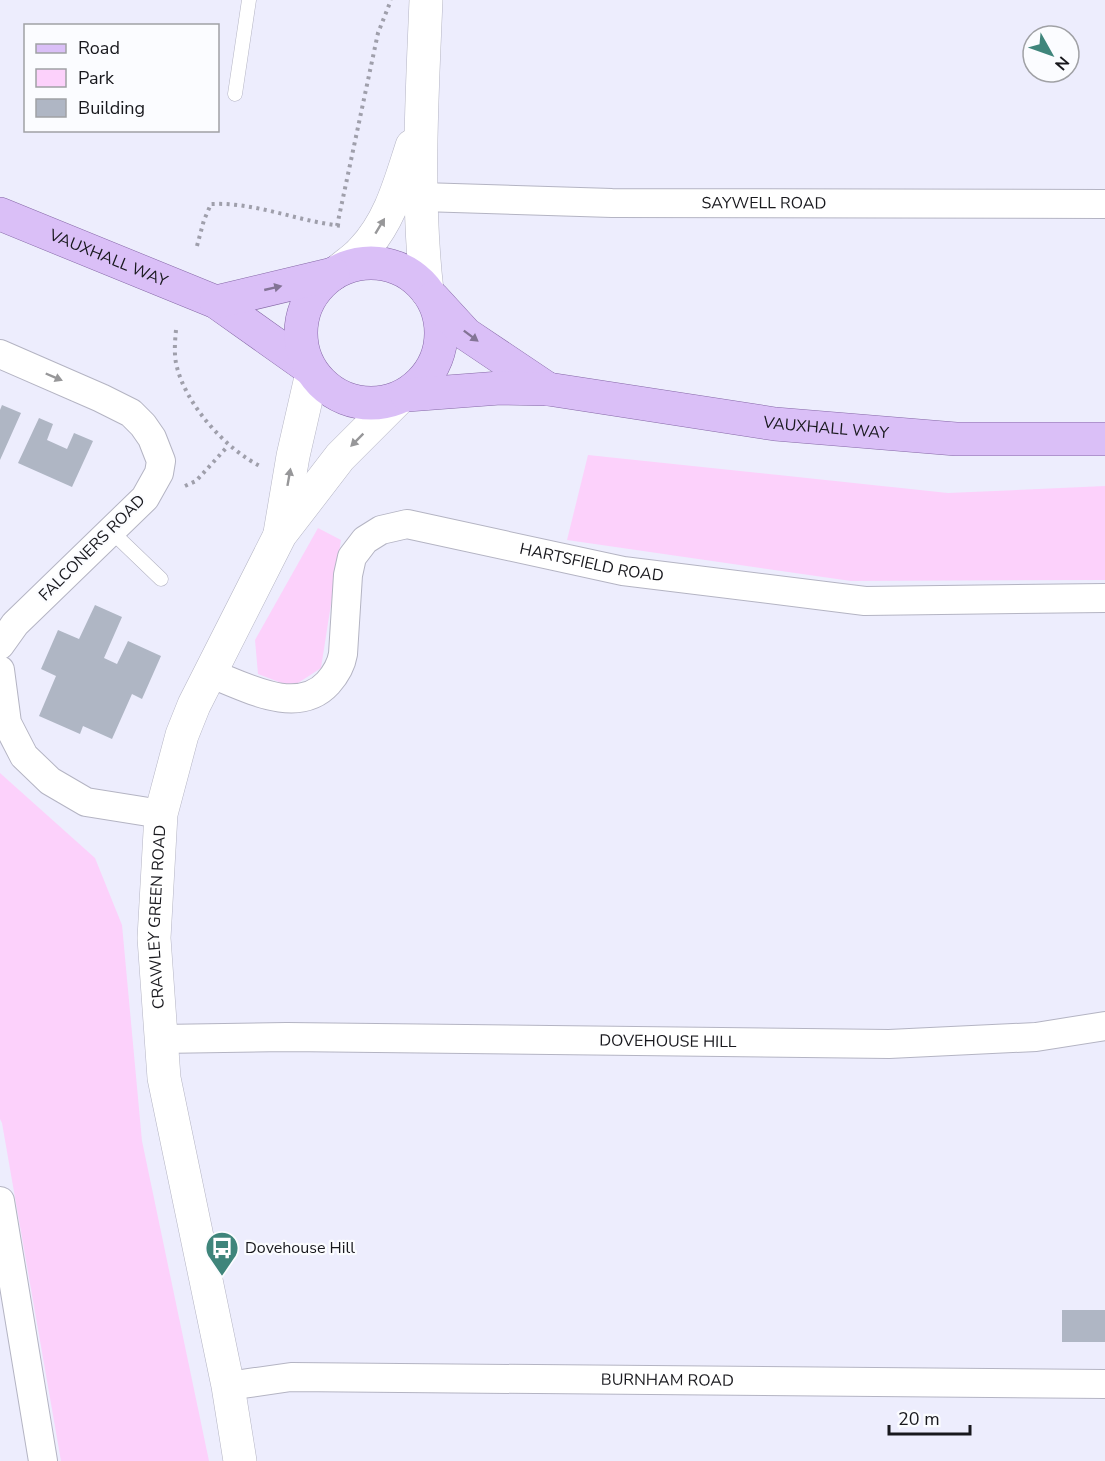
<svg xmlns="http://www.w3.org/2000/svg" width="1105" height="1461" viewBox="0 0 1105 1461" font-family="'Nunito Sans',sans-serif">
  <rect width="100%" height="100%" fill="#ededfd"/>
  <path fill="#fcd1fb" d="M588,455l360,38 157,-7v94l-254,1 -284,-41z
    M318,528l23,12 -20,128 -29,19 -34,-13 -3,-34z
    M0,773l95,85 27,67 20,216 67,320h-148l-59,-338 -2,-4z"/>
  <path fill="#afb6c4" d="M2,405l19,8 -21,47v-50z
    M39,418l14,6 -6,16 20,9 7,-16 19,8 -21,46 -54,-24z
    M95,605l27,12 -18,41 13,6 11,-23 33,15 -19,43 -10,-5 -20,45 -29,-13 -3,8 -41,-18 17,-40 -15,-7 17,-39 21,9z
    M1062,1310h43v32h-43z"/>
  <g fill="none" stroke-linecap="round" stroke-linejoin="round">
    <g stroke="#b4b4c3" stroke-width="15">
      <path id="service" d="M235,94l14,-94
        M110,530l51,49"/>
    </g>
    <g stroke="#b4b4c3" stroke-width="30">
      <g id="minor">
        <path id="s1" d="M422,197l190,6 493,1"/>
        <path d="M0,354l101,44 30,15 12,12 9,13 9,23 -2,12 -14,25 -130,126 -15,21"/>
        <path d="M0,670l7,53 17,33 26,25 36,21 75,12"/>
        <path id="s2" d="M209,673c35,13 88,44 119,10 8,-9 13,-17 15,-29l5,-79 4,-18 13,-17 16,-10 26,-6 216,47 242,30 240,-3"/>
        <path id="s3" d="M160,1039l127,-2 602,7 147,-7 69,-11"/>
        <path d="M0,1201l43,260"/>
        <path id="s4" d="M228,1386l63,-9 814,7"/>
      </g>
    </g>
    <g stroke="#b4b4c3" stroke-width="34">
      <g id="tertiary">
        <path d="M426,0c-4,97 -10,195 1,291"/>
        <path d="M341,269c7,-6 15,-11 21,-18 28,-29 38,-68 50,-105"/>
        <path d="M280,533l13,-77 19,-83"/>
        <path id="s5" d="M240,1461l-12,-75 -64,-308 -10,-140 7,-124 21,-79 12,-30 86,-170 60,-78 58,-58"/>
      </g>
    </g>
    <g stroke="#8669a7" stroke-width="34">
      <g id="primary">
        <path id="s6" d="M0,214l216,88 93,66"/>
        <circle cx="371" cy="333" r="70"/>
        <path d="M433,298l33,36 82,55"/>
        <path d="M216,302l117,-28"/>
        <path id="s7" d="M407,395l93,-7 48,1 227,35 181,15h149"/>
      </g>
    </g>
    <path stroke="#9f9fab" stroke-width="4" stroke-dasharray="3 4.5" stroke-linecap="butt" d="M337,226l41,-193 13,-33
      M197,246l7,-26 7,-16c46,-2 88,18 132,22
      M176,330c-1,11 -2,22 0,33 8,40 50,87 86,104
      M185,486l11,-5 32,-35"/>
    <use href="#service" stroke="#fff" stroke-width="14"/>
    <use href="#minor" stroke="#fff" stroke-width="28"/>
    <use href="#tertiary" stroke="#fff" stroke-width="33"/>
    <use href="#primary" stroke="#dabff7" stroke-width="33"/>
  </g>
  <defs><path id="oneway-solid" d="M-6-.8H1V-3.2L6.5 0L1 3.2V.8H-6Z" transform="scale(1.5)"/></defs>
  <g fill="#979799">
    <use href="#oneway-solid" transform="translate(380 226) rotate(-59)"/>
    <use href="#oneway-solid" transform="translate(54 377) rotate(23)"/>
    <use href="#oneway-solid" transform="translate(357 440) rotate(135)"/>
    <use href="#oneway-solid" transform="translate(289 477) rotate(-80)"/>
  </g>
  <g fill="#837495">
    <use href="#oneway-solid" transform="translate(273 288) rotate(-13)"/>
    <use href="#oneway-solid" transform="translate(471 336) rotate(37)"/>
  </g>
  <defs>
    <g id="bus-pin" transform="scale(1.725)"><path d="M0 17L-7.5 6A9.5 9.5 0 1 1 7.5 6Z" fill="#3f857b" stroke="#fbfcff"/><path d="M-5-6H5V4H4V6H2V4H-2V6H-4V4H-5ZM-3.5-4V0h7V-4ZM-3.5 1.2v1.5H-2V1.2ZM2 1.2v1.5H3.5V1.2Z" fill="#fff"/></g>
  </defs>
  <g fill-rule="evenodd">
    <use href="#bus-pin" x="222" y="1248"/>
  </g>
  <g text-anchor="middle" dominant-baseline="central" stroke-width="4.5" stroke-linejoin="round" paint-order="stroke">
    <g font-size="16" fill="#18181d" stroke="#fbfcff">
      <text stroke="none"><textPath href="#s1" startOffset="342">SAYWELL ROAD</textPath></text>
      <text stroke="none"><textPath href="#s6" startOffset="117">VAUXHALL WAY</textPath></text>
      <text stroke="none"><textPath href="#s7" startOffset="422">VAUXHALL WAY</textPath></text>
      <text transform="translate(92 548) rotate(-45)">FALCONERS ROAD</text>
      <text stroke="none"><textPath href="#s2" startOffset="514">HARTSFIELD ROAD</textPath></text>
      <text stroke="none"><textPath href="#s5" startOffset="552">CRAWLEY GREEN ROAD</textPath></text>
      <text stroke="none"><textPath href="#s3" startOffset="508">DOVEHOUSE HILL</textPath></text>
      <text stroke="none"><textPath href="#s4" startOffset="440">BURNHAM ROAD</textPath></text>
    </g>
    <g font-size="16" fill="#18181d" stroke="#fbfcff" text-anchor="start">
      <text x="245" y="1248">Dovehouse Hill</text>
    </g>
  </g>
  <rect x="24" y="24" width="195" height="108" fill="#fbfcff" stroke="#a0a1a5" stroke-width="1.5"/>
  <rect x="36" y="44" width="30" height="9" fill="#dabff7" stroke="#a0a1a5" stroke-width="1.5"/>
  <text x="78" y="54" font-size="18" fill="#18181d">Road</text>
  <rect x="36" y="69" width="30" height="18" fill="#fcd1fb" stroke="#a0a1a5" stroke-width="1.5"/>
  <text x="78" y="84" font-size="18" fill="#18181d">Park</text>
  <rect x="36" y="99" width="30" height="18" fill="#afb6c4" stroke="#a0a1a5" stroke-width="1.5"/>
  <text x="78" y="114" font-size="18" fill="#18181d">Building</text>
  <g transform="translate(1051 54) rotate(130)"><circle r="28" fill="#fbfcff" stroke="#a0a1a5" stroke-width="1.5"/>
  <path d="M0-4.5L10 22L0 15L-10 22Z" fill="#3f857b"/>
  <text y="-9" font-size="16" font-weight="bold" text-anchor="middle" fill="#18181d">N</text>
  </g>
  <path d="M889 1425v9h81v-9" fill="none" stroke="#18181d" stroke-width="3"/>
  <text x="898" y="1425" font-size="18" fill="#18181d" stroke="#fbfcff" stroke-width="4.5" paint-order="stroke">20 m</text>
</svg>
